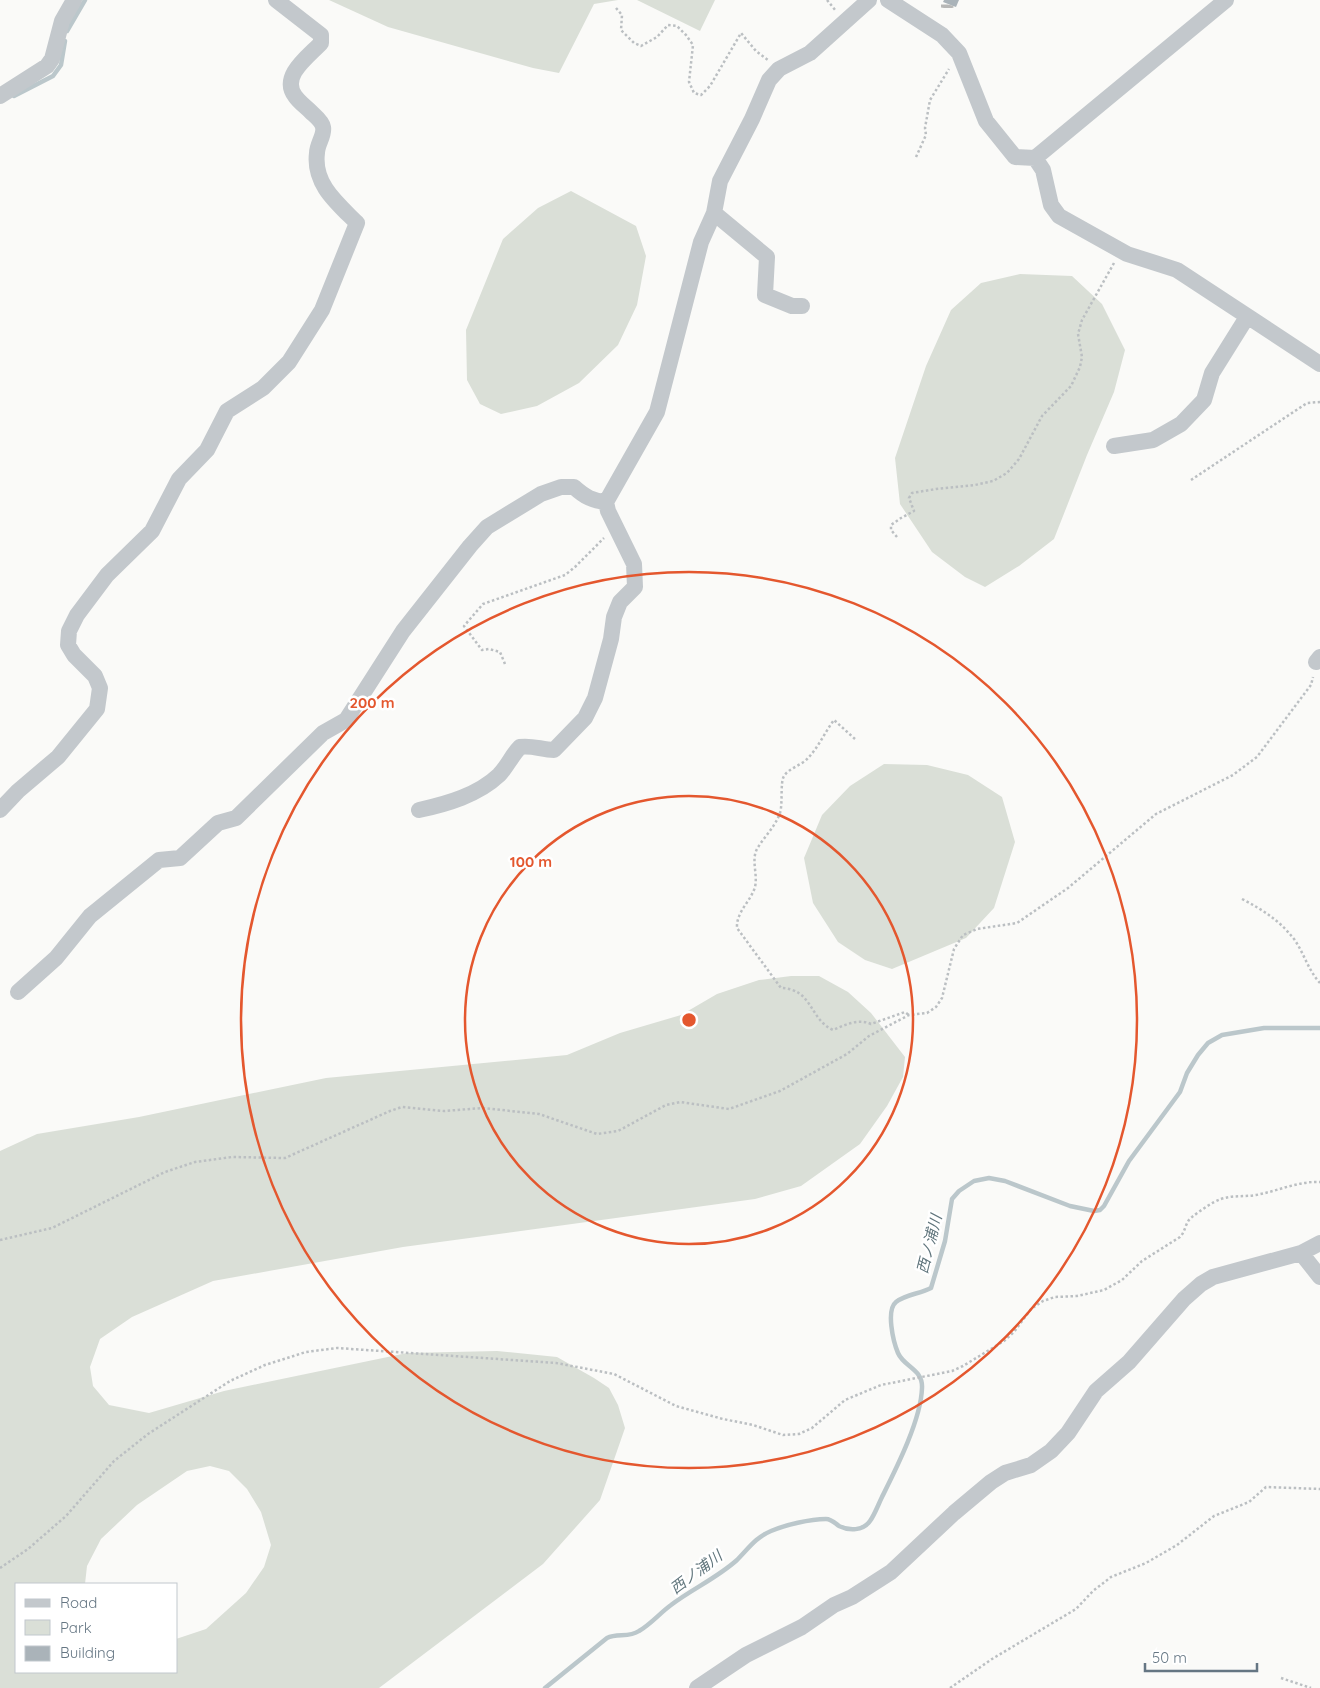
<svg xmlns="http://www.w3.org/2000/svg" width="1320" height="1688" viewBox="0 0 1320 1688" font-family="Quicksand,'Noto Sans JP',sans-serif">
  <defs>
    <filter id="shadow"><feDropShadow dx="-4.5" dy="4.5" stdDeviation="0" flood-color="#0004"/></filter>
  </defs>
  <rect width="100%" height="100%" fill="#fafaf8"/>
  <path fill="#dadfd7" fill-rule="evenodd" d="M329,0h289l-24,4 -35,69 -26,-5 -145,-41z
    M637,0h78l-15,31z
    M571,191l65,35 10,30 -9,49 -19,40 -39,38 -42,23 -36,8 -21,-10 -13,-24 -1,-50 37,-91 35,-31z
    M1020,274l52,2 30,28 23,46 -11,42 -27,63 -33,84 -35,27 -34,21 -20,-10 -33,-25 -32,-48 -5,-46 31,-92 25,-56 30,-27z
    M884,764l43,1 41,10 34,22 13,45 -21,66 -28,30 -74,31 -27,-9 -27,-18 -25,-39 -9,-45 18,-43 28,-29z
    M791,976h28l29,16 23,21 34,44 -2,20 -16,29 -27,38 -59,42 -46,13 -352,48 -190,34 -81,36 -32,22 -10,28 3,19 16,19 40,8 75,-22 183,-38 90,-2 60,6 37,21 15,10 9,17 7,23 -25,72 -57,64 -164,124h-379v-537l37,-17 102,-17 187,-39 241,-23 53,-22 61,-18 36,-21 42,-14zM210,1466l19,5 18,18 14,23 10,33 -7,22 -18,26 -40,36 -30,10v33h-160v-88h69l2,-18 14,-27 36,-34 50,-34z"/>
  <g fill="none" stroke-linecap="round" stroke-linejoin="round">
    <path stroke="#bbc7cb" stroke-width="4.5" d="M67,31l18,-31
      M14,96l39,-20 8,-11 4,-24
      M545,1688l62,-50c10,-5 22,0 32,-7 12,-7 21,-18 32,-26 21,-16 46,-27 66,-45 11,-11 19,-23 34,-29 14,-6 39,-12 55,-12 5,0 9,4 13,7 10,5 24,5 31,-5 5,-7 8,-16 12,-24 14,-28 39,-77 40,-109 1,-19 -18,-21 -24,-35 -5,-12 -12,-43 -2,-51 10,-8 24,-8 35,-14l14,-47 7,-42 7,-8 15,-10 15,-3 16,3 65,25 24,5 6,-1 4,-4 25,-45 51,-69 7,-19 11,-18 10,-12 14,-8 42,-7h56"/>
  </g>
  <path fill="#aab3b9" filter="url(#shadow)" d="M944,0h15l-3,7 -13,-5z"/>
  <g fill="none" stroke-linecap="round" stroke-linejoin="round">
    <path stroke="#bbbfc2" stroke-width="2.5" stroke-dasharray="2.5 2.5" stroke-linecap="butt" d="M827,0l9,11
      M616,8l6,7 -1,15 13,13 7,3 16,-9 11,-12 9,1 9,9 7,10 -4,37 5,11 7,2 9,-9 31,-53 15,18 12,9
      M916,157l10,-22 -1,-7 5,-28 19,-31
      M1191,480l116,-77 13,-1
      M897,537l-6,-7v-5l10,-7 13,-7 -5,-13 3,-5 24,-4 39,-4 18,-4 14,-8 12,-14 23,-43 29,-30 9,-19 2,-10 -4,-23 4,-14 32,-57
      M505,664l-5,-12 -11,-3 -7,1 -18,-24 19,-22 82,-29 10,-8 29,-29
      M855,739l-21,-19c-9,12 -16,28 -26,38 -6,7 -19,10 -24,18 -4,6 -1,27 -4,37 -5,14 -16,24 -23,36 -6,11 1,26 -2,38 -4,14 -19,25 -18,41l44,60c32,1 28,31 52,42 12,-5 25,-12 38,-6l34,-12 4,3
      M1242,899c21,11 37,21 52,40 10,14 14,31 26,44
      M0,1240l52,-12 113,-56 30,-10 37,-5 53,1 105,-47 12,-4 42,4 39,-3 56,6 58,20 21,-3 48,-26 14,-3 49,7 51,-18 67,-37 22,-18 40,-21 18,-2 9,-6 6,-9 12,-49 9,-14 14,-6 40,-6 51,-35 88,-74 77,-39 24,-18 54,-72 2,-8
      M0,1568l28,-19 38,-33 48,-55 34,-27 82,-53 35,-16 41,-13 31,-4 219,15 58,11 62,32 47,13 30,6 30,10 16,-1 13,-6 33,-28 36,-15 71,-14 11,-5 41,-25 10,-9 17,-23 12,-8 12,-4 22,-1 27,-6 18,-10 20,-19 38,-24c6,-6 5,-15 12,-20 8,-6 20,-15 29,-18 12,-4 23,-2 35,-4 22,-4 42,-14 64,-13
      M1281,1678l30,10
      M950,1688l42,-29 84,-50 17,-18 18,-14 35,-14 31,-18 37,-29 35,-14 17,-15 54,2"/>
    <path stroke="#c3c8cc" stroke-width="16" d="M888,0l54,35 17,18 27,68 29,36 20,1 191,-158
      M0,96l47,-30 5,-7 10,-38 12,-21
      M1035,158l8,12 8,35 8,11 68,38 50,16 143,94
      M714,213l53,44 -2,38 27,11h10
      M1114,446l39,-6 28,-16 23,-24 8,-27 35,-56
      M1316,662l4,-5
      M0,810l18,-19 40,-34 39,-48 3,-21 -5,-12 -21,-21 -6,-10 1,-14 8,-16 30,-40 45,-44 27,-52 28,-29 20,-39 36,-23 26,-26 33,-52 35,-87c-20,-20 -44,-39 -40,-70 0,-9 8,-18 6,-26 -1,-6 -8,-11 -12,-15 -5,-5 -12,-10 -16,-16 -15,-20 14,-40 26,-53v-8l-45,-35
      M419,810c28,-6 59,-15 80,-35 8,-8 13,-20 21,-28 12,-2 22,3 34,3l31,-32 10,-20 16,-59 3,-22 6,-15 15,-15 -1,-23 -26,-53 -2,-9
      M18,992l38,-34 34,-42 69,-56 21,-2 38,-35 18,-5 87,-85 23,-13 57,-89 67,-85 17,-19 54,-33 20,-7h13c11,10 19,14 32,15l51,-90 44,-170 13,-29 6,-32 32,-62 17,-39 10,-11 31,-16 59,-53
      M1301,1253l19,24
      M697,1688l49,-33 56,-28 32,-22 18,-8 39,-25 63,-59 37,-31 14,-9 26,-8 20,-14 17,-18 28,-42 33,-29 55,-63 17,-15 12,-7 88,-24 19,-10"/>
  </g>
  <g fill="none" stroke="#e4572e" stroke-width="2.5">
    <circle cx="689" cy="1020" r="224"/>
    <circle cx="689" cy="1020" r="448"/>
  </g>
  <g text-anchor="middle" dominant-baseline="central" stroke-width="5" stroke-linejoin="round" paint-order="stroke">
    <g font-size="15" font-style="italic" fill="#60757c" stroke="#fff">
      <text transform="translate(929 1244) rotate(-76)">西ノ浦川</text>
      <text transform="translate(696 1572) rotate(-37)">西ノ浦川</text>
    </g>
  </g>
  <circle cx="689" cy="1020" r="8" fill="#e4572e" stroke="#fff" stroke-width="2.5"/>
  <g font-size="15" text-anchor="middle" font-weight="bold" fill="#e4572e" stroke="#fff" stroke-width="5" stroke-linejoin="round" paint-order="stroke">
    <text x="372" y="708">200 m</text>
    <text x="531" y="867">100 m</text>
  </g>
  <rect x="15" y="1583" width="162" height="90" fill="#ffffff" stroke="#c1c8cd"/>
  <rect x="25" y="1599" width="25" height="8" fill="#c3c8cc" stroke="#c1c8cd"/>
  <text x="60" y="1608" font-size="15" fill="#657683">Road</text>
  <rect x="25" y="1620" width="25" height="15" fill="#dadfd7" stroke="#c1c8cd"/>
  <text x="60" y="1633" font-size="15" fill="#657683">Park</text>
  <rect x="25" y="1646" width="25" height="15" fill="#aab3b9" stroke="#c1c8cd"/>
  <text x="60" y="1658" font-size="15" fill="#657683">Building</text>
  <path d="M1145 1663v8h112v-8" fill="none" stroke="#657683" stroke-width="2.5"/>
  <text x="1152" y="1663" font-size="15" fill="#657683" stroke="#ffffff" stroke-width="4" paint-order="stroke">50 m</text>
</svg>
